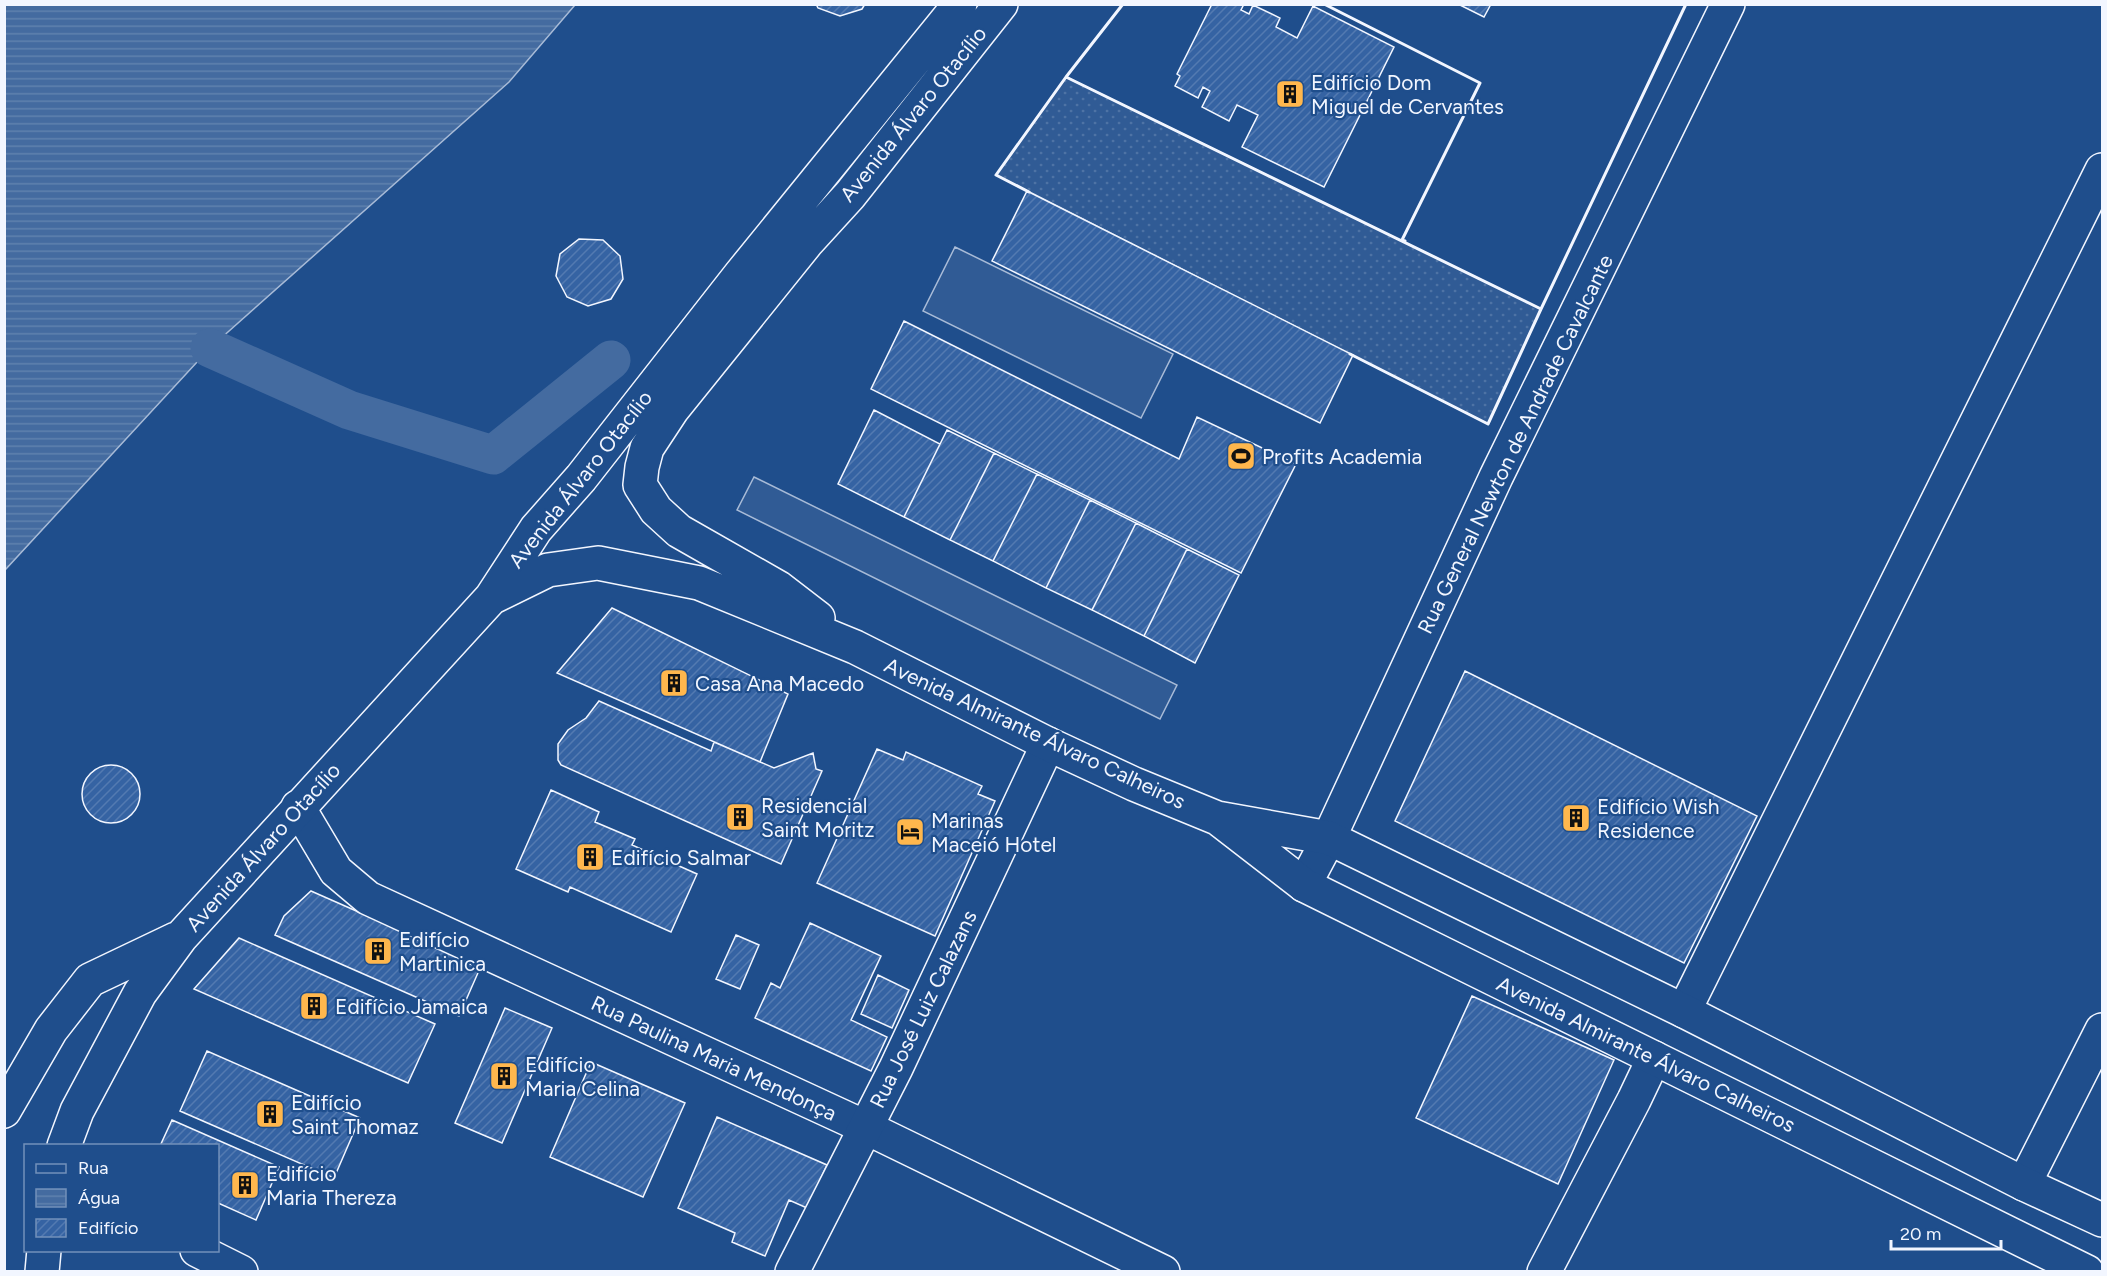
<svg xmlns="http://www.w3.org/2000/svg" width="2107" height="1276" viewBox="0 0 2107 1276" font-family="Figtree,sans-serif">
  <defs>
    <pattern id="grass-dots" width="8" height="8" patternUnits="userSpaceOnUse" patternTransform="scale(1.5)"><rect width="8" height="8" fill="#305b95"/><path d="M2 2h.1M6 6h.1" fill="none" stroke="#4e73a5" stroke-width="1.8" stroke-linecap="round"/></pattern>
    <pattern id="water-rules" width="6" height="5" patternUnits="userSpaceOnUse" patternTransform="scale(1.5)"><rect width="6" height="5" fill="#446ba0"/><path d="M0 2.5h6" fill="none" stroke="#5f81ae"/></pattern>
    <pattern id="building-hatch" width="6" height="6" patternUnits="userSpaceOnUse" patternTransform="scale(1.5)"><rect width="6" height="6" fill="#3563a3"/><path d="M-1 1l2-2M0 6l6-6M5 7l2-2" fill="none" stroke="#537ab1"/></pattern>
  </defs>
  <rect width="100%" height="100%" fill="#1f4e8c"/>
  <path fill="url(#grass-dots)" stroke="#a8bbd7" stroke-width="1.5" d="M1066,77l475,232 -53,115 -492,-249z"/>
  <path fill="#305b95" stroke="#a8bbd7" stroke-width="1.5" d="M955,247l218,107 -32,64 -218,-107z
    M754,477l423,208 -17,34 -423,-209z"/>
  <path fill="url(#water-rules)" stroke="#a8bbd7" stroke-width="1.5" d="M5,4h570v1l-66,77 -299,266 -205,222z"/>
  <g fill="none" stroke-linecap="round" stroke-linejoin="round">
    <path stroke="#446ba0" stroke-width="39" d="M210,348l139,62 144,45 118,-95"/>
  </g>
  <path fill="url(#building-hatch)" stroke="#f2f6ff" stroke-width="1.5" d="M816,4h49l-3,5 -22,7 -22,-8z
    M1212,4h32l-3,6 8,4 4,-9 27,13 -4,9 21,11 16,-32 81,41 -70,140 -82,-40 16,-32 -21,-10 -8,16 -27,-14 8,-16 -7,-4 -5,11 -23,-12 5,-10 -3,-2z
    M1458,4h33l-7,13z
    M1027,191l326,164 -33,68 -328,-162z
    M579,239l24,1 17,16 3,23 -12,20 -23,7 -21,-9 -11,-21 4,-22z
    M904,321l275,138 18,-42 99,47 -55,109 -370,-184z
    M874,410l66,34 -36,73 -66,-33z
    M947,430l47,23 -44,87 -46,-23z
    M994,453l43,21 -44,87 -43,-21z
    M1037,474l53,26 -44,88 -53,-27z
    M1090,500l46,23 -44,87 -46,-22z
    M1136,523l51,26 -43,87 -52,-26z
    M1187,549l52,26 -44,88 -51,-27z
    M612,608l176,86 -28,68 -203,-89z
    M1465,671l292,145 -73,147 -289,-142z
    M599,701l112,50 3,-9 60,26 39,-15 3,16 6,2 -41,93 -220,-99 -3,-5v-16l10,-14 18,-12z
    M877,749l26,11 3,-8 76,34 -4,8 17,7 -60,135 -118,-53z
    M82 794a29 29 0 1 1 58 0a29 29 0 1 1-58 0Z
    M551,790l48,22 -4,10 40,17 -3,6 65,29 -26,58 -101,-45 -2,5 -52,-23z
    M311,891l170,75 -22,50 -184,-81 9,-19z
    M810,923l71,33 -30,64 36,17 -16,34 -116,-53 16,-35 9,5z
    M736,935l23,10 -19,44 -24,-10z
    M239,938l196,86 -27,59 -214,-94z
    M878,975l31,15 -17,38 -31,-14z
    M1472,996l142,64 -56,124 -142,-66z
    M505,1008l47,20 -50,115 -47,-20z
    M207,1051l153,67 -26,60 -154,-67z
    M591,1062l94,41 -42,94 -93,-40z
    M717,1117l110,48 -20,43 -18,-8 -24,56 -33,-14 3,-9 -57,-25z
    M172,1120l107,47 -23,53 -38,-17v-57h-58z"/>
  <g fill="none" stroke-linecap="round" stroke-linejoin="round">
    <g stroke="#f2f6ff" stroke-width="36">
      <path id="minor" d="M298,807l38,64 32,27 497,229 298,145
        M1304,885l25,-47 167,-361 232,-473
        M1684,1011l418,-841
        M2024,1184l78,-154
        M197,1250l44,22
        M1544,1272l90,-172 20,-42"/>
    </g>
    <g stroke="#f2f6ff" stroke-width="36">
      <path id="tertiary" d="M792,1272l104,-204 152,-324"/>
    </g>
    <g stroke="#f2f6ff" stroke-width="36">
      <path id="primary" d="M491,598l57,-28 50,-7 101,20 156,64 193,97 86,40 83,34 112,20 355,173 340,173 78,36
        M818,618l-39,-30 -100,-57 -23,-21 -16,-25 2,-18 5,-19 25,-38 136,-169 42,-46 151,-191
        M1220,820l84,65 783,387
        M4,1111l47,-81 39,-50 86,-41
        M64,1146l13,-35 63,-118 41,-56 310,-339 45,-69 45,-51 159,-203 220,-271
        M42,1272l2,-22"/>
    </g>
    <use href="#minor" stroke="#1f4e8c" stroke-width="33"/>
    <use href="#tertiary" stroke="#1f4e8c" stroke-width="33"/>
    <use href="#primary" stroke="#1f4e8c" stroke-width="33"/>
    <path stroke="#f2f6ff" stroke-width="3" d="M1324,4l156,79 -78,157 3,1
      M1066,77l475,232 -53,115 -138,-70
      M1029,192l-33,-17 70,-98 57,-73
      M1539,308l2,1 145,-305"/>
  </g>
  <defs>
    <g id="building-square" transform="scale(1.5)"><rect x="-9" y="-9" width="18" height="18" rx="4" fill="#ffb74d" stroke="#1f4e8c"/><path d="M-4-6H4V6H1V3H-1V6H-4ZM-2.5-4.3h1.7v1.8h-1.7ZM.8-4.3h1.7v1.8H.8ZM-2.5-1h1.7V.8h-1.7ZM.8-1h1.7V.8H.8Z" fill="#111"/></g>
    <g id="stadium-square" transform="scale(1.5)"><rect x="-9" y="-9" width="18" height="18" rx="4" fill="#ffb74d" stroke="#1f4e8c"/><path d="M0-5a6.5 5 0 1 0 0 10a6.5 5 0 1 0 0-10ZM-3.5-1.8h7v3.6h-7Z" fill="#111"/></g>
    <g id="hotel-square" transform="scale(1.5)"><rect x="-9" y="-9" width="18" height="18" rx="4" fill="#ffb74d" stroke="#1f4e8c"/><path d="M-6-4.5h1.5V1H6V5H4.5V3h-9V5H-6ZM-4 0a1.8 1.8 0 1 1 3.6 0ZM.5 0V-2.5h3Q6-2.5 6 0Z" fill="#111"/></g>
  </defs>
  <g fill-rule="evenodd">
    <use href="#building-square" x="1290" y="94"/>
    <use href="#stadium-square" x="1241" y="456"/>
    <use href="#building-square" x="674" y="683"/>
    <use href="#building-square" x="740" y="817"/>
    <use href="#building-square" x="1576" y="818"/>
    <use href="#hotel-square" x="910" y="832"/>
    <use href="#building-square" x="590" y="857"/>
    <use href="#building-square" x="378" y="951"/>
    <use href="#building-square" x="314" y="1006"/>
    <use href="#building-square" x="504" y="1076"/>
    <use href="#building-square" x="270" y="1114"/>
    <use href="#building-square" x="245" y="1185"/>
  </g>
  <g text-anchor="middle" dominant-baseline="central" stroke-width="4.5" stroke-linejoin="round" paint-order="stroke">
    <g font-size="21" fill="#f2f6ff" stroke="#1f4e8c" text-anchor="start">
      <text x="1311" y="82">Edifício Dom<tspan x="1311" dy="24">Miguel de Cervantes</tspan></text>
      <text x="1262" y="456">Profits Academia</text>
      <text x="695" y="683">Casa Ana Macedo</text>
      <text x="761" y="805">Residencial<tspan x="761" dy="24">Saint Moritz</tspan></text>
      <text x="1597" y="806">Edifício Wish<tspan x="1597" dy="24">Residence</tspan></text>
      <text x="931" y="820">Marinas<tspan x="931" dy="24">Maceió Hotel</tspan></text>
      <text x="611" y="857">Edifício Salmar</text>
      <text x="399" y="939">Edifício<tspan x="399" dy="24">Martinica</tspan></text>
      <text x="335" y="1006">Edifício Jamaica</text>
      <text x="525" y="1064">Edifício<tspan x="525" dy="24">Maria Celina</tspan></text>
      <text x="291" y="1102">Edifício<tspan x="291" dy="24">Saint Thomaz</tspan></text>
      <text x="266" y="1173">Edifício<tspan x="266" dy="24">Maria Thereza</tspan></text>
    </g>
    <g font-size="21" fill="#f2f6ff" stroke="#1f4e8c">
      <text transform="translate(913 114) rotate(-51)">Avenida Álvaro Otacílio</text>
      <text transform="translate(1515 444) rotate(-64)">Rua General Newton de Andrade Cavalcante</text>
      <text transform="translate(580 479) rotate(-52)">Avenida Álvaro Otacílio</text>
      <text transform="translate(1035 733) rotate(25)">Avenida Almirante Álvaro Calheiros</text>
      <text transform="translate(263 847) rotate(-48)">Avenida Álvaro Otacílio</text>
      <text transform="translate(923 1009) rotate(-64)">Rua José Luiz Calazans</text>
      <text transform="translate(1646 1054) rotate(26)">Avenida Almirante Álvaro Calheiros</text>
      <text transform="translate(714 1058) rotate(25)">Rua Paulina Maria Mendonça</text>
    </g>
  </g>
  <rect width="2107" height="1276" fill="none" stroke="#f2f6ff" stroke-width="12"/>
  <rect x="24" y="1144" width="195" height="108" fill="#1f4e8c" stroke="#7391ba" stroke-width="1.5"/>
  <rect x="36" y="1164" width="30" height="9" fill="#1f4e8c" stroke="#7391ba" stroke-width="1.5"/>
  <text x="78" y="1174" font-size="18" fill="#f2f6ff">Rua</text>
  <rect x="36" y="1189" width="30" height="18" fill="url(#water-rules)" stroke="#7391ba" stroke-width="1.5"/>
  <text x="78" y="1204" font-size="18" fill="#f2f6ff">Água</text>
  <rect x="36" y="1219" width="30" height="18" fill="url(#building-hatch)" stroke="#7391ba" stroke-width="1.5"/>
  <text x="78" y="1234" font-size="18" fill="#f2f6ff">Edifício</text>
  <path d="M1891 1240v9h110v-9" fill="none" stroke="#f2f6ff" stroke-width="3"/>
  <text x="1900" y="1240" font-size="18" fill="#f2f6ff" stroke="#1f4e8c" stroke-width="4.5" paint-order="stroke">20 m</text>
</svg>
